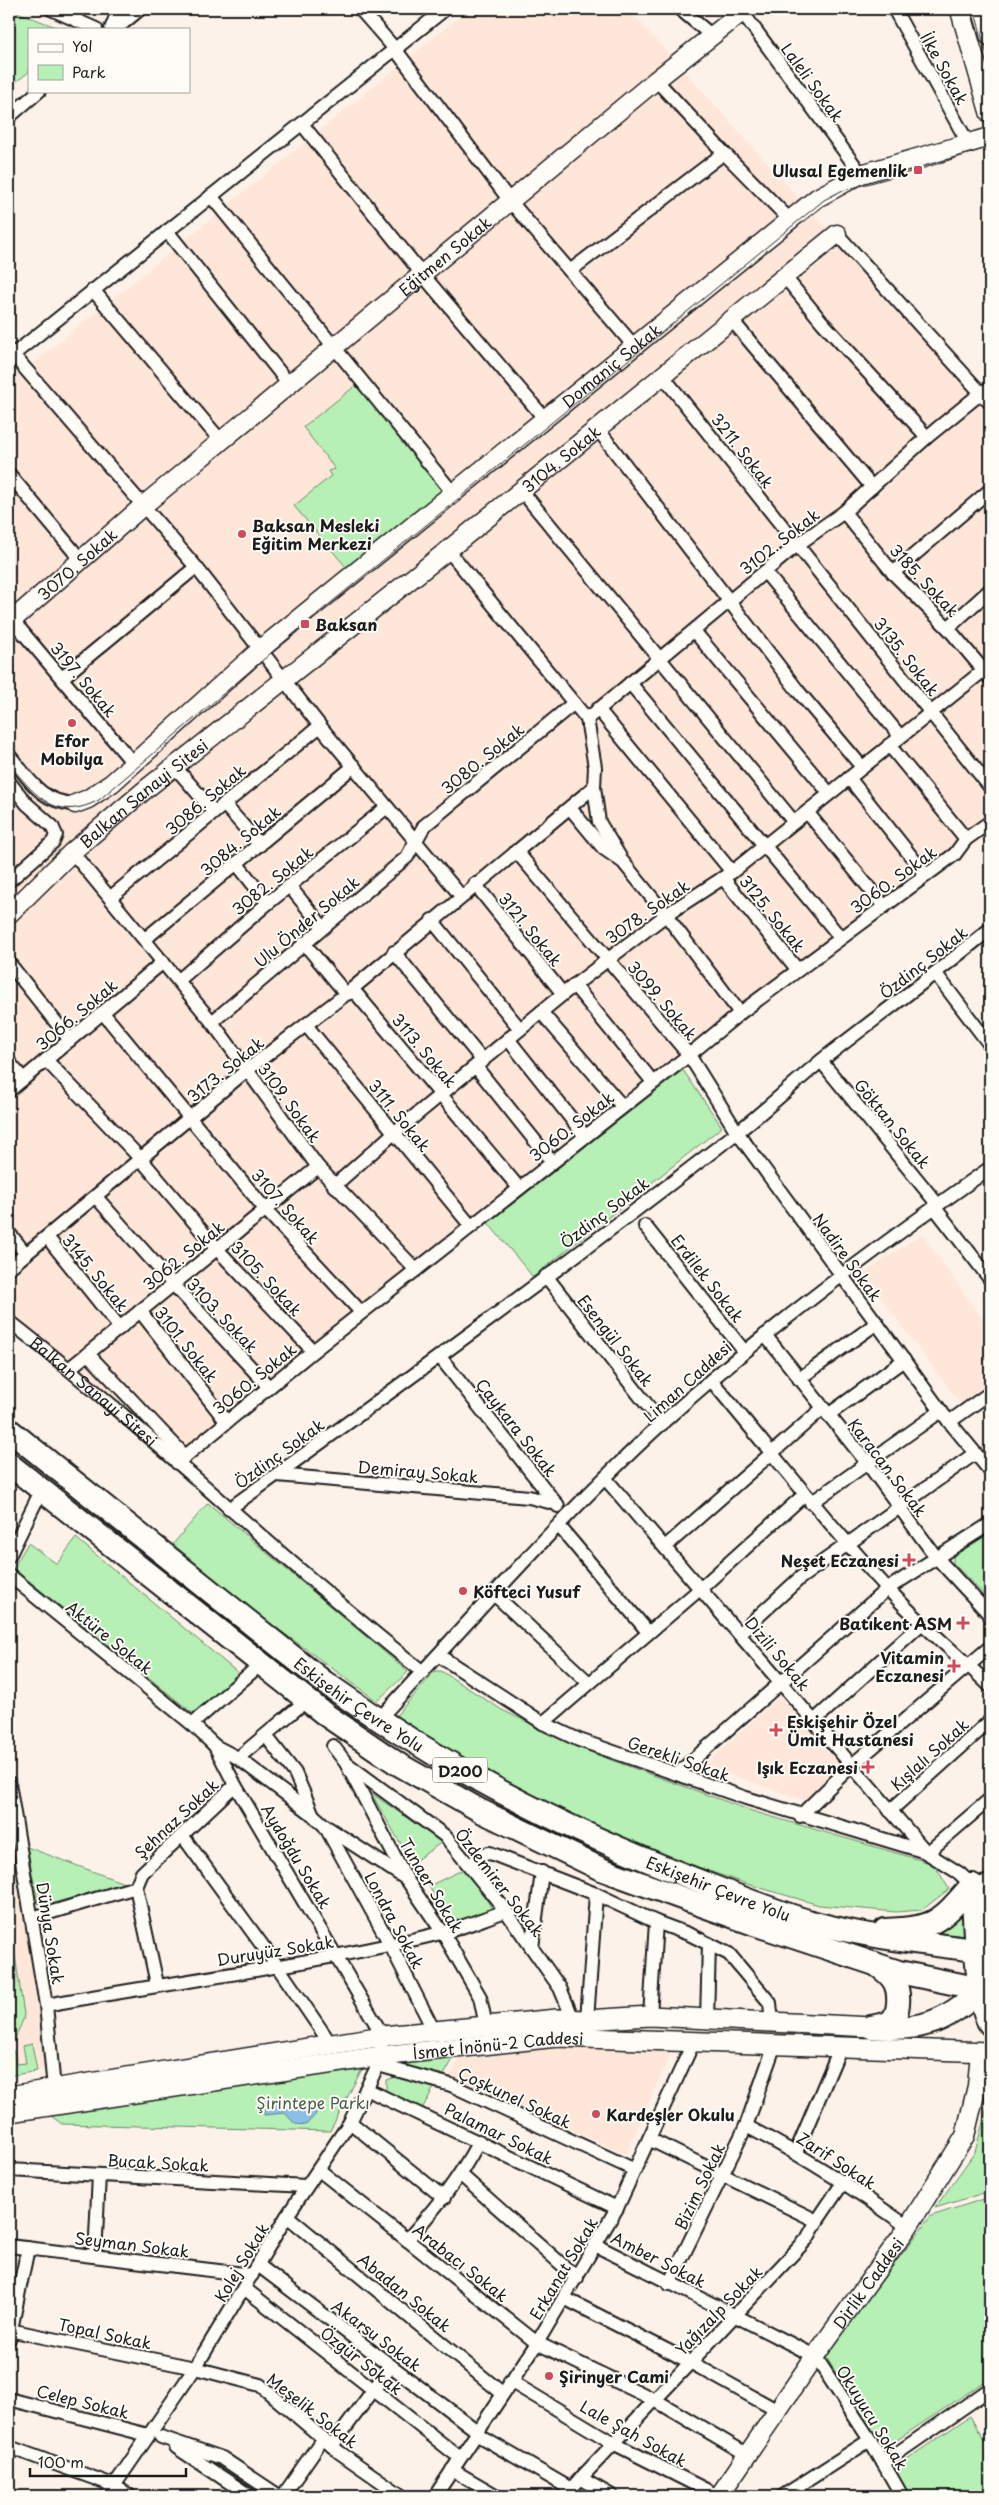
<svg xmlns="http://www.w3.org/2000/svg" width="999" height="2505" viewBox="0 0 999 2505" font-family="'Playpen Sans',sans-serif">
  <rect width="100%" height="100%" fill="#fdf2e9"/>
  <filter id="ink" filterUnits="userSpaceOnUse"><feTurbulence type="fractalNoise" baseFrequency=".02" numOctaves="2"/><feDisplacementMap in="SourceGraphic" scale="10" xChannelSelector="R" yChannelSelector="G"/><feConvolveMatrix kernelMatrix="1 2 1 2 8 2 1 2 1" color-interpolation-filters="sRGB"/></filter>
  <g filter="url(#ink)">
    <path fill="#fee6d8" d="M469,9h159l362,400v424l-306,223 -507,401 -168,-141v-933z
      M922,1234l68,96v54l-28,22 -99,-132z
      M780,1696l60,70 -35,34 -101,-34z
      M9,1829l39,240 -39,7z
      M537,2047l135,4 -46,103 -176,-78 14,-24z"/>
    <path fill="#b6f0b4" stroke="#698668" d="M9,9l52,20h-32v43l-20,15z
      M359,383l89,106 -101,79 -53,-62 37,-30 -3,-5 7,-2 -32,-42z
      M683,1070l39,57 -189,150 -45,-54z
      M208,1503l200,169 -31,29 -129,-94 -75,-63z
      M990,1533v68l-37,-38v-9z
      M76,1538l162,135 -43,42 -182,-147 15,-25 29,21z
      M435,1671h6l61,39 93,44 157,57 182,53 15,25 -27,21 -26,2 -77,-7 -72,-21 -62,-21 -106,-44 -85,-43 -100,-58z
      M371,1793l71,49 -30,21z
      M27,1847l97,36 -81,23 -5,-3z
      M466,1868l27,42 -44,15 -20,-39z
      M971,1907l4,30 -50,-5 31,-12z
      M9,1947l5,2 10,65c0,9 -7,15 -8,24l-7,5z
      M32,2044l5,27 -28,5v-24l5,-1 2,13 10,-1 -3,-17z
      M456,2054l-12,21 -48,-9 -4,-3z
      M364,2065l-34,66 -268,-7 -15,-11z
      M401,2075l35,9 -14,25 -36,-16v-13z
      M990,2096v95l-55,17 40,-56z
      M990,2197v181l-108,72 -57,-95 106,-139z
      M970,2416l20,34v46h-80l-16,-28z
      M193,2452l27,11 49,33h-11z"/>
    <path fill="#8abfe7" stroke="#5e7e96" d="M265,2100l21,6 14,-6 12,4 4,10 -10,11 -11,-1 -10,-11 -21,2z"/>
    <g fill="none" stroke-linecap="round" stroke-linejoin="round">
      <g stroke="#1c1c1c" stroke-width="16">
        <g id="street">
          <path d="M51,9l45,20"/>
          <path d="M360,9l35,40 115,152 124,145"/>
          <path d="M680,9l31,26"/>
          <path d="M740,9l121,165"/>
          <path d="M894,9l74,134"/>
          <path d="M111,29l8,-20"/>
          <path d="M116,29l24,-20"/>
          <path d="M9,117l30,-26"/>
          <path d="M302,124l120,150 123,145"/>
          <path d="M724,153l65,66"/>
          <path d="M211,196l242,297"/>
          <path d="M167,231l122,153"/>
          <path d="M837,234l153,169"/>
          <path d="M570,271l154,-118 -68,-73"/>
          <path d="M784,276l38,46 105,115"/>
          <path d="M93,290l128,151"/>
          <path d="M731,319l141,168"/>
          <path d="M9,350l187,217 124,159 141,170"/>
          <path d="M9,358l436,-349"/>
          <path d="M662,375l328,412"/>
          <path d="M597,428l201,263 64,76"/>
          <path d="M9,474l72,86"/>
          <path d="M521,490l273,332"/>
          <path d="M844,512l49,61 55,55 42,50"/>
          <path d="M765,572l135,164"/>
          <path d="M893,573l97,-83"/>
          <path d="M9,616l124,147"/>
          <path d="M948,628l42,-38"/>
          <path d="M694,631l135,162"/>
          <path d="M62,678l134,-111"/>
          <path d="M630,683l210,254"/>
          <path d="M598,709l134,163"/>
          <path d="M587,719l210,-174 47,-33 83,-75 54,-44 9,-5"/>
          <path d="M889,745l77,94"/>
          <path d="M9,755c20,24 32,48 66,49"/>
          <path d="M175,767l39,45"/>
          <path d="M849,778l77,97"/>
          <path d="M9,782l18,22 25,22 4,9 -3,7 -44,39"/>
          <path d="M594,787l5,35 21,35"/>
          <path d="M224,804l36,41"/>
          <path d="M570,808l33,40 20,14 43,53 74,98"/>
          <path d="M807,812l77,94"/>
          <path d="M516,851l173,204 48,77 206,282 47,57"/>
          <path d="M72,852l140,170 106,145 98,103"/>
          <path d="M237,864l31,39"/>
          <path d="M723,878l74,91"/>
          <path d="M475,884l88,110"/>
          <path d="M290,887l33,40"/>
          <path d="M111,897l209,-171"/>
          <path d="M432,920l88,109"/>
          <path d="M145,939l209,-173"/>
          <path d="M304,943l42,51 9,-2 164,196"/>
          <path d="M394,952l89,109"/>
          <path d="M9,963l61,77"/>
          <path d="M936,974l54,71"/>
          <path d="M179,980l89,-77 119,-96"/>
          <path d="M574,985l79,97"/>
          <path d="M541,1012l81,94"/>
          <path d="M103,1013l162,196 96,103"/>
          <path d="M212,1022l195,-165 17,-31 150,-123"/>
          <path d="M306,1025l164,200"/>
          <path d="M508,1039l77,97"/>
          <path d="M46,1060l94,98 77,91 96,102"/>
          <path d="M821,1061l117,144"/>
          <path d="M9,1062l14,17"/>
          <path d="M476,1067l76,95"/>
          <path d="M9,1091l154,-129"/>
          <path d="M334,1186l60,-53 169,-139 103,-79 66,-43 252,-202"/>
          <path d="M96,1197l77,87 95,102"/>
          <path d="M935,1208l55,71"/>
          <path d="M645,1226l99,125"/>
          <path d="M9,1233l17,21"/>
          <path d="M47,1237l73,91"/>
          <path d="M9,1268l238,-198 99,-76 248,-207 1,-20 -8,-48 -139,-169"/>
          <path d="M546,1276l116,148"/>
          <path d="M140,1311l86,110"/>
          <path id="s1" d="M9,1321c142,111 272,239 414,351"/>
          <path d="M765,1335l103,129 68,93 54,58"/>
          <path d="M88,1354l97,102"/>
          <path d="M440,1357l118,149"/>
          <path d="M70,1368l248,-201"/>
          <path d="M799,1379l78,-56"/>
          <path d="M711,1380c59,70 115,142 177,209 32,35 68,64 102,97"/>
          <path d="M828,1415l76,-55"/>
          <path d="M949,1422l41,-29"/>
          <path d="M177,1463l136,-112 376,-296 51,-42 215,-159 11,-15 24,-17"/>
          <path d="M277,1475l252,22 28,7"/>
          <path d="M605,1478l322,375 32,20 13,12 18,-4"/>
          <path d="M811,1503l130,-92"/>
          <path d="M229,1509c170,-123 340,-246 506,-375 32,-25 61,-53 92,-78 54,-42 110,-83 163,-127"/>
          <path d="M559,1526l89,106"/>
          <path d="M665,1547l158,-139"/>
          <path d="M9,1556l32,-65"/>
          <path d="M9,1575l183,149 23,22 20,39 148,251 -5,29 -28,57 -63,94 -92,152 -88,128"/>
          <path d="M494,1594l95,89"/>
          <path d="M740,1633l60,-55 174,-124"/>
          <path d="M438,1655l105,68 36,17 167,58 180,54"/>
          <path d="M378,1720c93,-100 183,-204 284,-297 103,-93 214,-175 328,-255"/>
          <path d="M814,1721l107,-97"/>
          <path d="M543,1723l157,-134 104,-94"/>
          <path d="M192,1724l69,-60"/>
          <path d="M266,1736l29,37 18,42 12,11 80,52"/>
          <path d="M215,1746l23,12 73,55"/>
          <path d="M333,1746l13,17 99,73 61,75 54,77 13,31"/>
          <path d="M238,1758l69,-58"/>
          <path d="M347,1765l60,115 36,53 37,64 6,29"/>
          <path d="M677,1774l210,-185 103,-65"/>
          <path d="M9,1783l37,222 8,84"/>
          <path d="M890,1811l100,-90"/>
          <path d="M800,1816l52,-51 138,-118"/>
          <path d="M325,1826l65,118 44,87"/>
          <path d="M182,1835l96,132 52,76"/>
          <path d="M927,1853l63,-54"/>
          <path d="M471,1867l8,-12 11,-2 106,41 60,28 35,13 38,19 41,49 2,20"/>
          <path d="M136,1887l21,97"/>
          <path d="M32,1918l104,-31 6,-14 93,-88"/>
          <path d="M532,1948l10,-76"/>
          <path d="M46,2005c132,-24 265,-40 395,-72 22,-5 43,-15 65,-22"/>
          <path d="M650,2016l6,-94"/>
          <path d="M587,2020l9,-126"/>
          <path d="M707,2020l2,-76"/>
          <path d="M378,2065l73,20 184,85"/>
          <path d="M366,2089l251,119"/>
          <path d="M350,2122l94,76"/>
          <path d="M746,2126c58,30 109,63 162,101"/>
          <path d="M649,2139l168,82"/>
          <path d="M796,2152l45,-106"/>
          <path d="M9,2170l297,16"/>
          <path d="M319,2170l218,173 118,57 93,55"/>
          <path d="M461,2175l116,103"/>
          <path d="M287,2216l215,177"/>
          <path d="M407,2240c30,-34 51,-59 72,-99"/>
          <path d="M595,2245l220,111 55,84 32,56"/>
          <path d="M9,2246l243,29"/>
          <path d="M95,2256l4,-81"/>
          <path d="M258,2265l219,166"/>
          <path d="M669,2284l77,-158 29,-82"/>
          <path d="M244,2288l215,169"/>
          <path d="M564,2298l126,64 88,49"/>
          <path d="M9,2330l186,38 65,17 79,67 63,44"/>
          <path d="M9,2339l19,-91"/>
          <path d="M510,2381l105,63 103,52"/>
          <path d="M9,2399l139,36"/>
          <path d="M476,2434l95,55"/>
          <path d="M161,2437l61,21 57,38"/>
          <path d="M332,2446l59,-80"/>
          <path d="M9,2447l104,38 17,11"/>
          <path d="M176,2447l74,49"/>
          <path d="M883,2463l107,-74"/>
          <path d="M452,2470l45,26"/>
          <path d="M582,2479l30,17"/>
          <path d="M9,2495l4,1"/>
          <path d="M283,2496l40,-58"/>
          <path d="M435,2496l102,-153 80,-135 77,-167"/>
          <path d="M564,2496l243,-257 10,-18 27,-40"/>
          <path d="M783,2496l87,-56"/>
        </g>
      </g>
      <g stroke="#1c1c1c" stroke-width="21">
        <g id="secondary">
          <path id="s2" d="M9,623l135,-118 512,-425 90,-71"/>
          <path id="s3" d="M75,804l13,-5 24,-16 149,-134 556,-451 44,-24 129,-37"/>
          <path id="s4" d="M9,914l63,-62 74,-63 302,-239 389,-316"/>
          <path id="s5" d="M719,2496l96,-140 93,-129 57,-91 12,-50 3,-34"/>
        </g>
      </g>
      <g stroke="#1c1c1c" stroke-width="22">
        <g id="primary">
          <path d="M960,9l30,104"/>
          <path d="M982,9l8,27"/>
          <path d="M9,2096l374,-60 174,-17 30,1 63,-4 221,11"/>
          <path id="s6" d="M9,2112l372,-56 176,-19 433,15"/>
        </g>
      </g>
      <g stroke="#1c1c1c" stroke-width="26">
        <g id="highway">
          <path id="s7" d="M9,1430l315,252c118,84 235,145 370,197 38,15 77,31 117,43 59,16 119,22 179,30"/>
          <path d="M9,1464l317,251 72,49 83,47 120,58 153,55 145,48 91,19"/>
          <path d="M972,1885c3,30 3,119 18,139"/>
          <path d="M885,1930c51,-2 55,-8 87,-45"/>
          <path d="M871,2027c48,4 74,-3 109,-37"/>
          <path d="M872,2027c4,-1 11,-2 16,-4 12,-6 12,-29 7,-40 -4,-8 -10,-12 -17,-17"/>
        </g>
      </g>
      <use href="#street" stroke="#fdfcf7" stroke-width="12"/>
      <use href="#secondary" stroke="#fdfcf7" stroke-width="18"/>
      <use href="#primary" stroke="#fdfcf7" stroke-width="19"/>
      <use href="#highway" stroke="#fdfcf7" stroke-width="22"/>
      <path stroke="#1c1c1c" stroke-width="1" d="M974,9l16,56
        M9,764c26,31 46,59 90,36l206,-176 519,-424 17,-9 77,-21 72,-23"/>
    </g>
  </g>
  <g fill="#d1495b" stroke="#fdfcf7" stroke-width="2">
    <rect x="913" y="165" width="10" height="10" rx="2.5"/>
    <circle cx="242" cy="534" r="5"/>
    <rect x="300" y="619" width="10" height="10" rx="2.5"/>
    <circle cx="72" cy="723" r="5"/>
    <path d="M906.5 1552.5h5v5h5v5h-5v5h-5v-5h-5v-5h5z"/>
    <circle cx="463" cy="1591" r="5"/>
    <path d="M960.5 1615.5h5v5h5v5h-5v5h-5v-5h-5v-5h5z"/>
    <path d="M951.5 1658.5h5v5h5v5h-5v5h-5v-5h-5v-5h5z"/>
    <path d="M773.5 1722.5h5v5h5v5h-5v5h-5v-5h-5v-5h5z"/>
    <path d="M865.5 1759.5h5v5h5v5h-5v5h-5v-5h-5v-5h5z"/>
    <circle cx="596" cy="2114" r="5"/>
    <circle cx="549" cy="2376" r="5"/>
  </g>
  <g text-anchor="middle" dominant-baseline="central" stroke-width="4" stroke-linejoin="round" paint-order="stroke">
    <rect fill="#fdfcf7" stroke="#605f5e" stroke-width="1" x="432.5" y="1757.5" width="55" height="25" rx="4"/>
    <g font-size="15" font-weight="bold" fill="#1c1c1c">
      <text x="460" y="1770">D200</text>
    </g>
    <g font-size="16" fill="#1c1c1c" stroke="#fdfcf7">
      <text transform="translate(945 68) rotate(61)">İlke Sokak</text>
      <text transform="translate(813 82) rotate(54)">Laleli Sokak</text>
      <text stroke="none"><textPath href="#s2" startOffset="570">Eğitmen Sokak</textPath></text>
      <text stroke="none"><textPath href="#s3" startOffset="694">Domaniç Sokak</textPath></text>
      <text transform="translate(743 450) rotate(52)">3211. Sokak</text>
      <text stroke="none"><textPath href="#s4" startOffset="716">3104. Sokak</textPath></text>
      <text transform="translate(779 541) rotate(-38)">3102. Sokak</text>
      <text stroke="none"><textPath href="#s2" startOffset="90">3070. Sokak</textPath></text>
      <text transform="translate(925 580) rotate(47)">3185. Sokak</text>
      <text transform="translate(907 656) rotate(52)">3135. Sokak</text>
      <text transform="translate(84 679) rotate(50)">3197. Sokak</text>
      <text transform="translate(482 758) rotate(-39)">3080. Sokak</text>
      <text stroke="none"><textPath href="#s4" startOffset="181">Balkan Sanayi Sitesi</textPath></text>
      <text transform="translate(205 799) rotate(-40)">3086. Sokak</text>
      <text transform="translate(240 840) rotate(-40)">3084. Sokak</text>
      <text transform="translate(893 879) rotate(-36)">3060. Sokak</text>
      <text transform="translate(272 880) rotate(-39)">3082. Sokak</text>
      <text transform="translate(647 911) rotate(-35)">3078. Sokak</text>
      <text transform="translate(773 913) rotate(51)">3125. Sokak</text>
      <text transform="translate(306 921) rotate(-40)">Ulu Önder Sokak</text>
      <text transform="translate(531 929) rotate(51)">3121. Sokak</text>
      <text transform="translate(923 962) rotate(-38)">Özdinç Sokak</text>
      <text transform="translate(663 1000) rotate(50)">3099. Sokak</text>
      <text transform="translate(76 1014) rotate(-40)">3066. Sokak</text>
      <text transform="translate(425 1050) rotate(50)">3113. Sokak</text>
      <text transform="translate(225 1069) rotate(-39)">3173. Sokak</text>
      <text transform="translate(290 1102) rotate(54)">3109. Sokak</text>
      <text transform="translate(400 1115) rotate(51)">3111. Sokak</text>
      <text transform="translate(893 1123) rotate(51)">Göktan Sokak</text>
      <text transform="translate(571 1126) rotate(-38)">3060. Sokak</text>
      <text transform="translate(286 1206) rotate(49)">3107. Sokak</text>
      <text transform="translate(604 1212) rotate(-37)">Özdinç Sokak</text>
      <text transform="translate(183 1255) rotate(-39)">3062. Sokak</text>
      <text transform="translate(848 1257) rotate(54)">Nadire Sokak</text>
      <text transform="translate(96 1272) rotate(51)">3145. Sokak</text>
      <text transform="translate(267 1278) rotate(47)">3105. Sokak</text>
      <text transform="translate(708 1278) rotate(52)">Erdilek Sokak</text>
      <text transform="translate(223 1315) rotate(47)">3103. Sokak</text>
      <text transform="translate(616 1340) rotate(52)">Esengül Sokak</text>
      <text transform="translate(187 1344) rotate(52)">3101. Sokak</text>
      <text transform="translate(254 1378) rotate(-39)">3060. Sokak</text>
      <text transform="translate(687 1381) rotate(-42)">Liman Caddesi</text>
      <text stroke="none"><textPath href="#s1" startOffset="110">Balkan Sanayi Sitesi</textPath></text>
      <text transform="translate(517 1427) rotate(52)">Çaykara Sokak</text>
      <text transform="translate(279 1453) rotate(-36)">Özdinç Sokak</text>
      <text transform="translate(888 1467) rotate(53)">Karacan Sokak</text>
      <text transform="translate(418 1471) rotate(5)">Demiray Sokak</text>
      <text transform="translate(110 1637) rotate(39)">Aktüre Sokak</text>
      <text transform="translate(778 1653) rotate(50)">Dizili Sokak</text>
      <text stroke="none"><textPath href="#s7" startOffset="445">Eskişehir Çevre Yolu</textPath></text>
      <text transform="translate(929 1754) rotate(-42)">Kışlalı Sokak</text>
      <text transform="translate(679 1758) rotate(19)">Gerekli Sokak</text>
      <text transform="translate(176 1818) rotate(-43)">Şehnaz Sokak</text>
      <text transform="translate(297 1856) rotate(59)">Aydoğdu Sokak</text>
      <text transform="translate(500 1882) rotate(52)">Özdemirer Sokak</text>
      <text transform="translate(432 1885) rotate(59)">Tunaer Sokak</text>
      <text stroke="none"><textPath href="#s7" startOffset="850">Eskişehir Çevre Yolu</textPath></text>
      <text transform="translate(395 1920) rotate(62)">Londra Sokak</text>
      <text transform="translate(51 1933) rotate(81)">Dünya Sokak</text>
      <text transform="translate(275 1950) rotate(-9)">Duruyüz Sokak</text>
      <text stroke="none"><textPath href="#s6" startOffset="494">İsmet İnönü-2 Caddesi</textPath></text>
      <text transform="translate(515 2097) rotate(25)">Çoşkunel Sokak</text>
      <text transform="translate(499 2133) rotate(26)">Palamar Sokak</text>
      <text transform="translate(837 2160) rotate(33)">Zarif Sokak</text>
      <text transform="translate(158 2162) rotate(3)">Bucak Sokak</text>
      <text transform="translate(699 2186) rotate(-64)">Bizim Sokak</text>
      <text transform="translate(132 2244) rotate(7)">Seyman Sokak</text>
      <text transform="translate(659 2259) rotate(27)">Amber Sokak</text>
      <text transform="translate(241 2262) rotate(-59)">Kolej Sokak</text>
      <text transform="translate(461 2262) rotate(38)">Arabacı Sokak</text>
      <text transform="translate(563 2268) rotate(-59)">Erkanat Sokak</text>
      <text stroke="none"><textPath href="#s5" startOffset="260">Dirlik Caddesi</textPath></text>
      <text transform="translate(405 2292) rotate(39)">Abadan Sokak</text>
      <text transform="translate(718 2310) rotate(-46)">Yağızalp Sokak</text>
      <text transform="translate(105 2333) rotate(12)">Topal Sokak</text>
      <text transform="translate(377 2335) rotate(37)">Akarsu Sokak</text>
      <text transform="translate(362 2360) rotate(38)">Özgür Sokak</text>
      <text transform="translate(83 2401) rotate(14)">Celep Sokak</text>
      <text transform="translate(313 2410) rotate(38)">Meşelik Sokak</text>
      <text transform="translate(873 2417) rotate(58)">Okuyucu Sokak</text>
      <text transform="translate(634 2433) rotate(29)">Lale Şah Sokak</text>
    </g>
    <g font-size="16" font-weight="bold" fill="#1c1c1c" stroke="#fdfcf7" text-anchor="start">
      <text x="908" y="170" text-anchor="end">Ulusal Egemenlik</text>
      <text x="252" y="525">Baksan Mesleki<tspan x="252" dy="18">Eğitim Merkezi</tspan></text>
      <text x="315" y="624">Baksan</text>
      <text x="72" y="740" text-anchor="middle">Efor<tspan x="72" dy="18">Mobilya</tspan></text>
      <text x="899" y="1560" text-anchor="end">Neşet Eczanesi</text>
      <text x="473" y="1591">Köfteci Yusuf</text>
      <text x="952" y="1623" text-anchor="end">Batıkent ASM</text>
      <text x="944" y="1657" text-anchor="end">Vitamin<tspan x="944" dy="18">Eczanesi</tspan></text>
      <text x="787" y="1721">Eskişehir Özel<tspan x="787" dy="18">Ümit Hastanesi</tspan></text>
      <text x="858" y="1767" text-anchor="end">Işık Eczanesi</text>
      <text x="606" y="2114">Kardeşler Okulu</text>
      <text x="559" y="2376">Şirinyer Cami</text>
    </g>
    <g font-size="16" fill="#4a5c4a" stroke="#fdfcf7">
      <text x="313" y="2102">Şirintepe Parkı</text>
    </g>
  </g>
  <rect width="999" height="2505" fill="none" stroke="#fdfcf7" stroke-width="30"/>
  <rect x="15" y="15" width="969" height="2475" fill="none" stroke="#1c1c1c" stroke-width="2" filter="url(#ink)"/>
  <rect x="28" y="28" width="162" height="65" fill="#fdfcf7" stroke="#a3a29f"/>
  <rect x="38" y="44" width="25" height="8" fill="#fdfcf7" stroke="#a3a29f"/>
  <text x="72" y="52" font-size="15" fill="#1c1c1c">Yol</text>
  <rect x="38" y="65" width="25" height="15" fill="#b6f0b4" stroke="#a3a29f"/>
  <text x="72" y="78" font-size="15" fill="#1c1c1c">Park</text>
  <path d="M30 2468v8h156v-8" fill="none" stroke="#1c1c1c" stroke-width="2.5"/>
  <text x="38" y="2468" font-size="15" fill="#1c1c1c" stroke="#fdfcf7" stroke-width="4" paint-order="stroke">100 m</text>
</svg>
